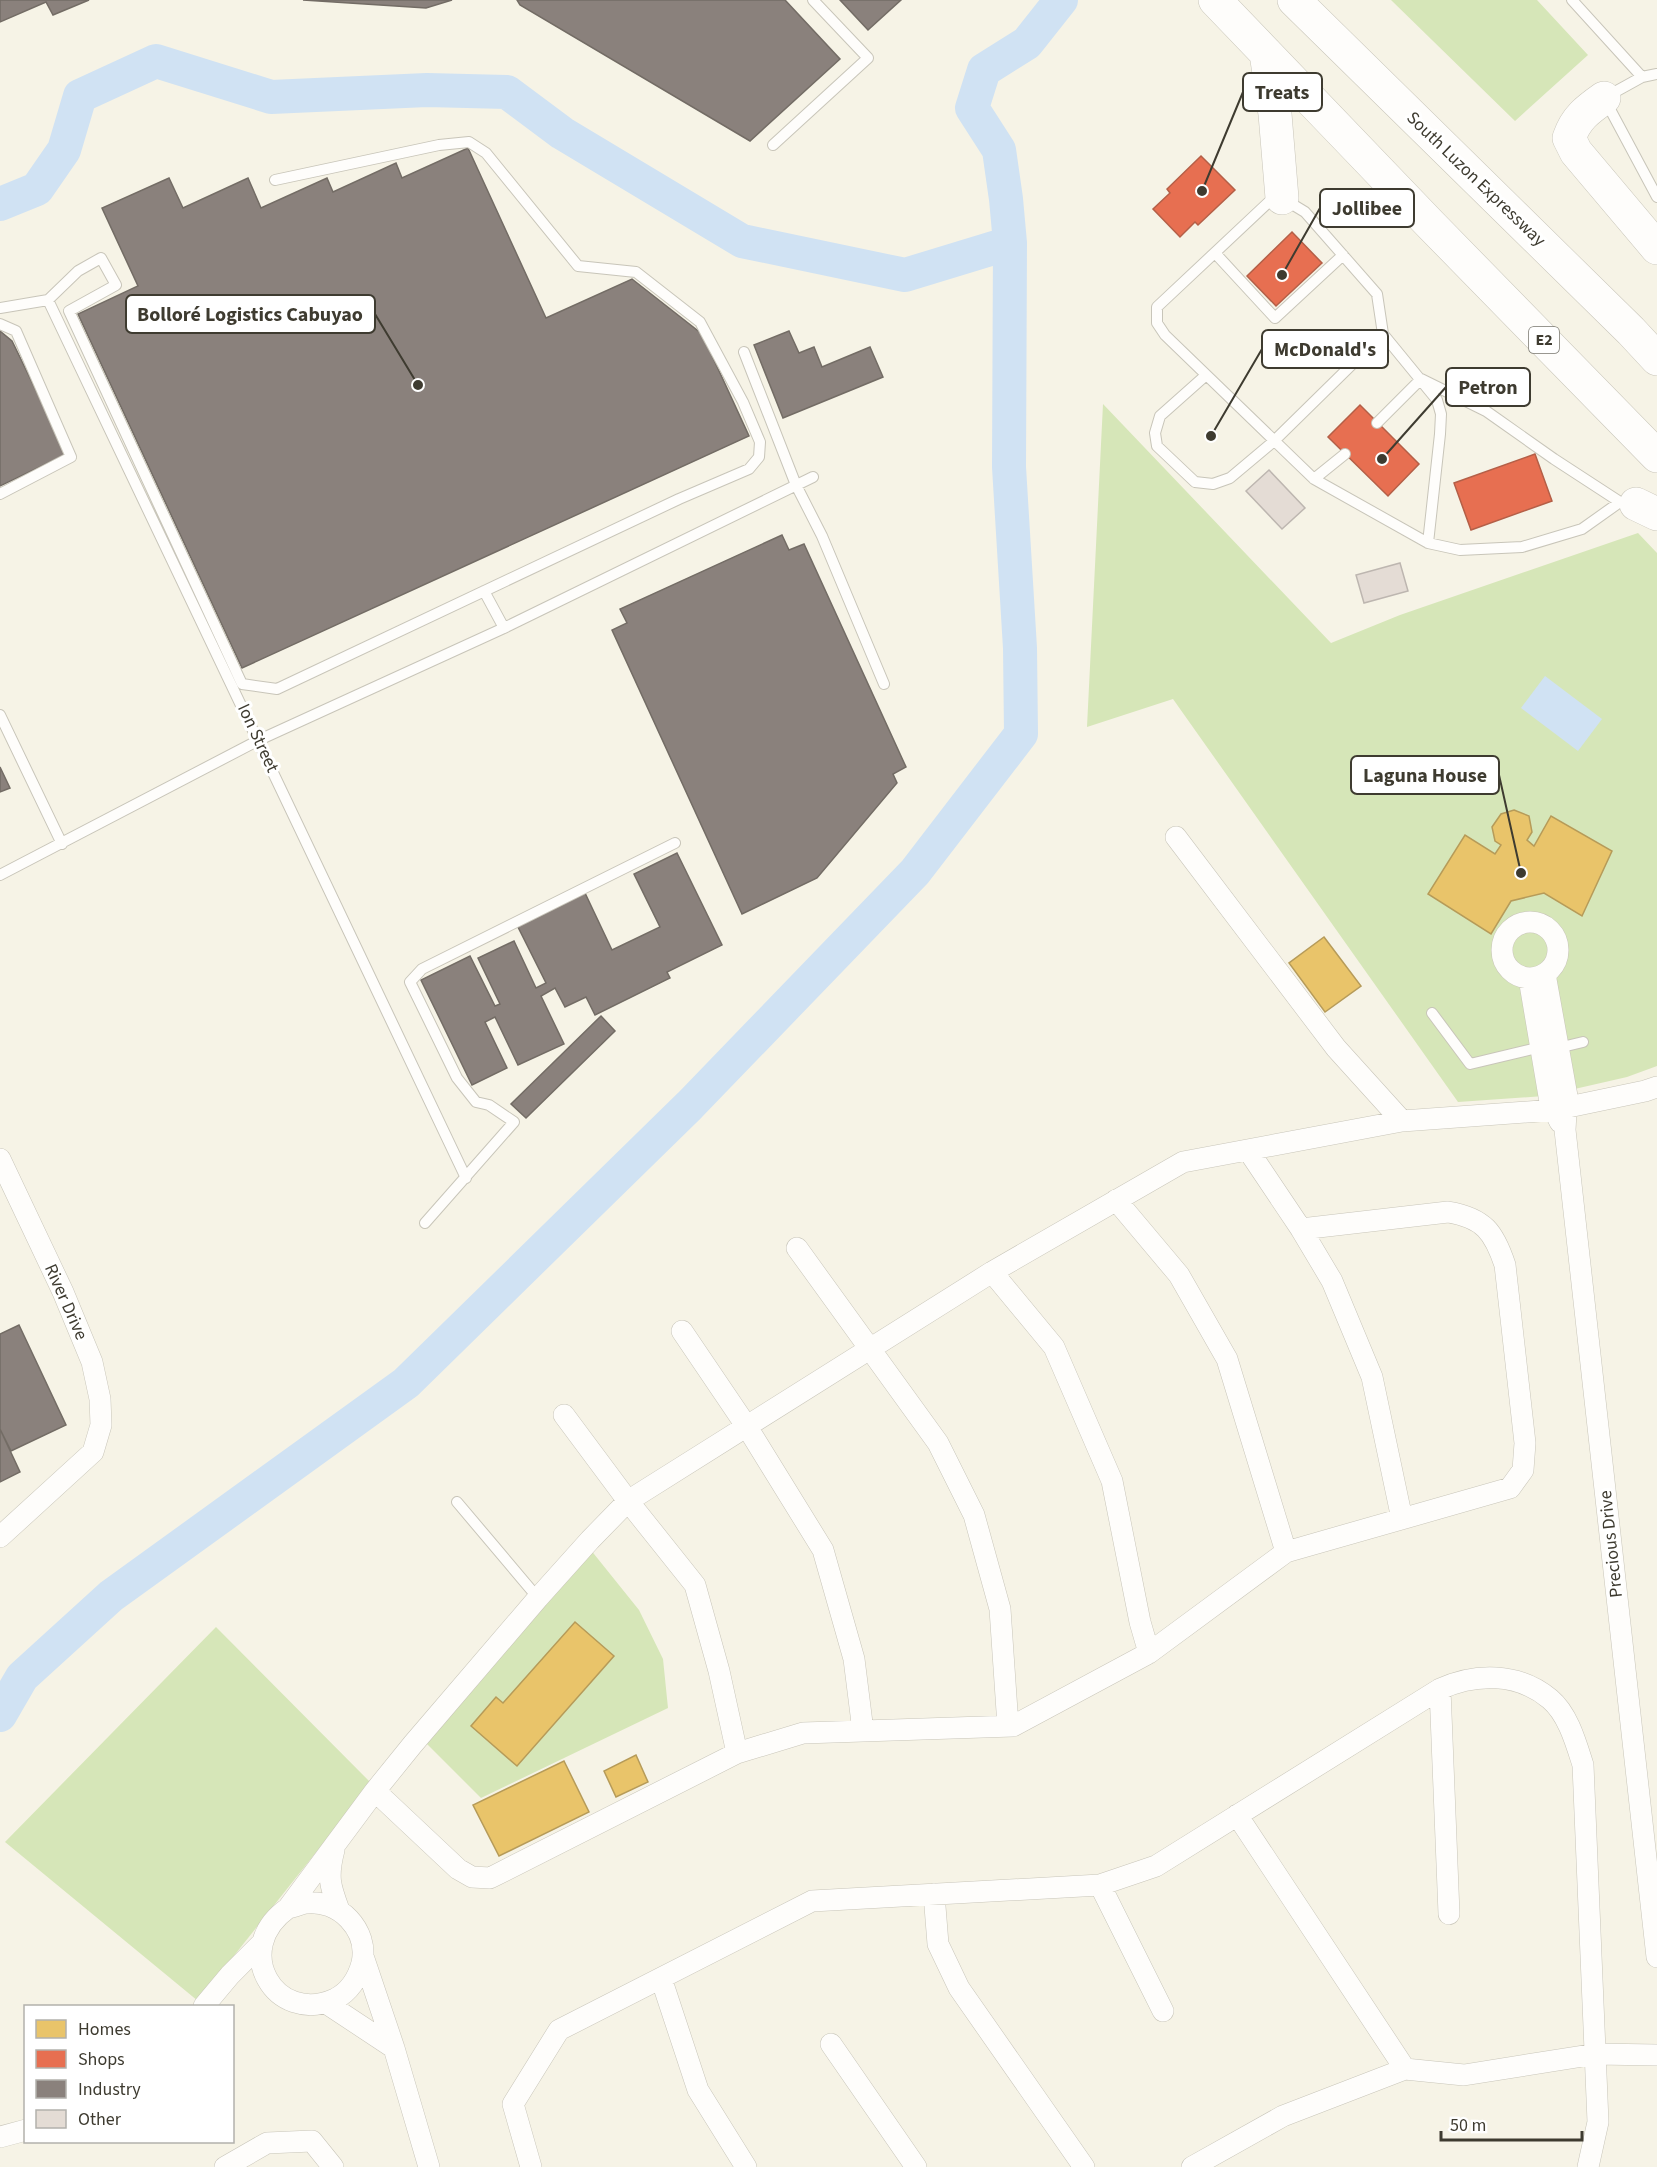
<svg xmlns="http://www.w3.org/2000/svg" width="1657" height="2167" viewBox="0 0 1657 2167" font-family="'Source Sans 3',sans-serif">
  <rect width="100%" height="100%" fill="#f6f3e6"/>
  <path fill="#d6e6b8" d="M1391,0h146l51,55 -73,66z
    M1103,404l228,239 69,-28 238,-82 19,20v513l-30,11 -83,19 -86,6 -285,-403 -86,28z
    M590,1549l49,61 24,49 5,49 -187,90 -57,-57z
    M216,1627l155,156 -173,218 -193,-159z"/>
  <path fill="#d0e2f3" d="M1545,676l57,43 -24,32 -57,-43z"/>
  <path fill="#e9c46a" stroke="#b69b59" stroke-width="1.5" d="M1514,810l15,6 3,16 -5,8 7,6 17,-30 61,35 -30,65 -38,-23 -33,8 -20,33 -63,-40 37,-59 30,19 6,-9 -6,-4 -3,-14 9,-13z
    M1324,937l37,49 -36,26 -36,-49z
    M575,1622l39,34 -97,110 -46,-40 25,-29 7,6z
    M636,1755l12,27 -32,15 -12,-26z
    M564,1761l25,51 -90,44 -26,-51z"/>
  <path fill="#e76f51" stroke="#b45f47" stroke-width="1.5" d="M1201,156l34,34 -37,35 -3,-3 -15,15 -27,-28 17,-16 -3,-4z
    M1292,232l30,31 -46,43 -29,-30z
    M1360,405l59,59 -31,32 -60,-59z
    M1535,454l17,47 -81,29 -17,-47z"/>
  <path fill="#8a817c" stroke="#736c65" stroke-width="1.5" d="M0,0h89l-36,15 -7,-13 -46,20z
    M303,0h149l-26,8z
    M517,0h268l55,59 -90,82 -230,-136z
    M840,0h61l-33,30z
    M468,148l78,170 86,-39 70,55 47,102 -507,232 -164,-354 60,-28 -36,-78 67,-30 14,30 65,-30 13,30 66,-30 6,14 63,-29 6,15z
    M0,331l12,10 55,113 -67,32z
    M789,331l10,22 15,-6 8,20 48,-20 13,30 -100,41 -29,-73z
    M782,535l7,15 15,-6 102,223 -13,7 4,9 -80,95 -75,36 -130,-284 15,-7 -7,-14z
    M0,767l10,21 -10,4z
    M677,853l45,92 -55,27 3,6 -75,37 -9,-18 -21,10 -10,-19 -14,8 23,48 -46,21 -23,-48 -10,5 22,46 -35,17 -51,-105 49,-24 25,50 5,-2 -22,-46 36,-17 22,47 10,-5 -29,-58 68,-32 27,57 48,-23 -26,-53z
    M601,1016l14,15 -89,87 -15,-14z
    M19,1325l47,100 -55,26 -11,-22v-95z
    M0,1429l20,43 -20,10z"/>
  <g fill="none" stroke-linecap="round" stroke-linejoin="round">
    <path stroke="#d0e2f3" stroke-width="34" d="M0,204l37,-15 27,-39 16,-54 76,-35 115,36 156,-7 80,2 55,41 180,108 163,34 105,-32
      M0,1715l22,-38 89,-81 295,-213 284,-278 225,-233 106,-138 -1,-86 -11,-181 1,-224 -4,-44 -7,-49 -27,-42 12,-38 43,-27 34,-43"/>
  </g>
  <path fill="#e4dcd5" stroke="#bdb6b0" stroke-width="1.5" d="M1269,470l36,38 -23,21 -36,-38z
    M1400,563l8,28 -44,12 -8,-28z"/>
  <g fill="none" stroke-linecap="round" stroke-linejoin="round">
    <g stroke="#c8c5b9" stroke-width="12">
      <path id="service" d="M1572,0l70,77
        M1657,74l-15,3 -38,21 53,99
        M773,145l95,-87 -55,-58
        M1215,253l60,65 68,-63
        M48,300l418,878
        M0,308l48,-8 30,-29 23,-13 15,27 -47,26 173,373 35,5 402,-190 70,-30 10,-12 1,-15 -17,-40 -43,-80 -64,-50 -58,-6 -92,-113 -17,-11 -30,3 -164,35
        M0,324l16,7 55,126 -71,37
        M744,352l52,133 26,51 62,148
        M1205,376l-45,40 -5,17 2,13 38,36 18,2 17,-6 44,-37 109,-107
        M1377,423l44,-44 65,32 68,48 66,43
        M1345,454l-31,25 114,64 32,7 62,-3 60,-18 38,-27 12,1
        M1314,479l-149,-144 -8,-12v-16l115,-108 10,-1 23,14 72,82 6,40 54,66 4,14 -1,20 -12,109
        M484,591l20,37
        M0,715l62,129
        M0,875l259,-135 245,-112 309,-151
        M1432,1013l38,51 71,-17
        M1558,1048l25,-6
        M425,1223l89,-101 -25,-17 -13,-3 -19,-24 -47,-96 12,-13 253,-126
        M457,1502l81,96"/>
    </g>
    <g stroke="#c8c5b9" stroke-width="22">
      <path id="minor" d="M1176,837l160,211 66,73
        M1502 950a28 28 0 1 1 56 0a28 28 0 1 1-56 0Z
        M1545,974l22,122 -2,34 92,827
        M1529,978l21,124 10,20
        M1248,1150l53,79 31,52 40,96 30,142
        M0,1159l63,133 29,70 8,37 1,26 -8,27 -93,85
        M1116,1200l63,75 48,84 59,193 224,-64 13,-18 2,-27 -20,-178c-11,-33 -21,-47 -57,-53l-147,17
        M797,1248l141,195 36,72 26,94 8,117
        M992,1272l62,75 58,134 28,141 9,31 137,-101
        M682,1331l65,96 76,123 31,109 9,72
        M564,1415l64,86 67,84 24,86 18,82
        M1440,1689l9,225
        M375,1791l83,78 14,8 18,1 247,-125 66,-20 210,-7 136,-73
        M1237,1815l168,254
        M334,1850c-7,27 -4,36 5,60
        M1100,1885l63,126
        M934,1894l4,50 21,44 125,179
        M288,1908c6,-1 12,-4 18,-5 33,-4 63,27 56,60 -4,15 -13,29 -27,36 -60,27 -105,-50 -47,-91l87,-117 38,-47 125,-146 52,-58 38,-39 364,-229 191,-110 219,-41 152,-11 91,-19 12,-4
        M363,1956l31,92 35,119
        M661,1978l37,112 48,77
        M326,2003l68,45
        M204,2006l26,-31 32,-32
        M831,2044l85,123
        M0,2137l26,-7
        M225,2167l42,-24 45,-2 21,26
        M531,2167l-18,-63 46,-74 253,-129 288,-16 56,-19 284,-177c35,-16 78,-17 110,10 18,15 26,44 33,66l15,357 -10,45
        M1192,2167l91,-51 122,-47 59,6 132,-21 61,1"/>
    </g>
    <g stroke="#c8c5b9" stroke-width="34">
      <path id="motorway" d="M1215,0l215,224 227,232
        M1294,0l337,331 26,28
        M1266,53l9,61 7,84
        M1604,98c-17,12 -28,20 -35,40l7,14 81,96
        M1636,504l21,10"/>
    </g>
    <use href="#service" stroke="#fefdfb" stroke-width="10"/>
    <use href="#minor" stroke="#fefdfb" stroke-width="21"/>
    <use href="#motorway" stroke="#fefdfb" stroke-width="33"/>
  </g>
  <g text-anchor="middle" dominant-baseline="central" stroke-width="6" stroke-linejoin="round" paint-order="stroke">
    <rect fill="#fff" stroke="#78766e" stroke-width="1.5" x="1529" y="327" width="30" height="26" rx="4.5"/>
    <g font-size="16" font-weight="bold" fill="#3e3b30">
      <text x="1544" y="340">E2</text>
    </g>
    <g font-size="18" fill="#3e3b30" stroke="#fff">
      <text transform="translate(1476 179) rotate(44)">South Luzon Expressway</text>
      <text transform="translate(258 738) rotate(65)">Ion Street</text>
      <text transform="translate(66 1302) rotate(66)">River Drive</text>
      <text transform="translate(1611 1544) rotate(-96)">Precious Drive</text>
    </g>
  </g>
  <path fill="none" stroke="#3e3b30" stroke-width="2" d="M1202 191L1243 92M1282 275L1320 208M418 385L375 314M1211 436L1262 349M1382 459L1446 387M1521 873L1499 775"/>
  <g fill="#3e3b30" stroke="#fff" stroke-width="2">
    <circle cx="1202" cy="191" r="6"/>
    <circle cx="1282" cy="275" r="6"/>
    <circle cx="418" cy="385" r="6"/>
    <circle cx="1211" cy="436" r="6"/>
    <circle cx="1382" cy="459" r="6"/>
    <circle cx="1521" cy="873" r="6"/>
  </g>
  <g fill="#fff" stroke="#3e3b30" stroke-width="2">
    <rect x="1243" y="73" width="79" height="38" rx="6"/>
    <rect x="1320" y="189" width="94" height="38" rx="6"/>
    <rect x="126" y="295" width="249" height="38" rx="6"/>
    <rect x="1262" y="330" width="126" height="38" rx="6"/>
    <rect x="1446" y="368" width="84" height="38" rx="6"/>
    <rect x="1351" y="756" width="148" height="38" rx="6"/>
  </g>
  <g font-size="20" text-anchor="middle" font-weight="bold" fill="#3e3b30">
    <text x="1282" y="99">Treats</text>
    <text x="1367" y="215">Jollibee</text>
    <text x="250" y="321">Bolloré Logistics Cabuyao</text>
    <text x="1325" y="356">McDonald's</text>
    <text x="1488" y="394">Petron</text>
    <text x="1425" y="782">Laguna House</text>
  </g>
  <rect x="24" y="2005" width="210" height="138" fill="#ffffff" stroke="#b2b1ac" stroke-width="1.5"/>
  <rect x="36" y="2020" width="30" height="18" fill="#e9c46a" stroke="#b2b1ac" stroke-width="1.5"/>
  <text x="78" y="2035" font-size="18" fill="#3e3b30">Homes</text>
  <rect x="36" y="2050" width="30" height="18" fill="#e76f51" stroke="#b2b1ac" stroke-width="1.5"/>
  <text x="78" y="2065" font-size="18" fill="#3e3b30">Shops</text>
  <rect x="36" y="2080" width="30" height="18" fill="#8a817c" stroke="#b2b1ac" stroke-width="1.5"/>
  <text x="78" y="2095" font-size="18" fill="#3e3b30">Industry</text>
  <rect x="36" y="2110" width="30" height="18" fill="#e4dcd5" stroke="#b2b1ac" stroke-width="1.5"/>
  <text x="78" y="2125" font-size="18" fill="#3e3b30">Other</text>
  <path d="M1441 2131v9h141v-9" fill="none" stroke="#3e3b30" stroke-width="3"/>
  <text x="1450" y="2131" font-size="18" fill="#3e3b30" stroke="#ffffff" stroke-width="4.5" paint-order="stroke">50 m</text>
</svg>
